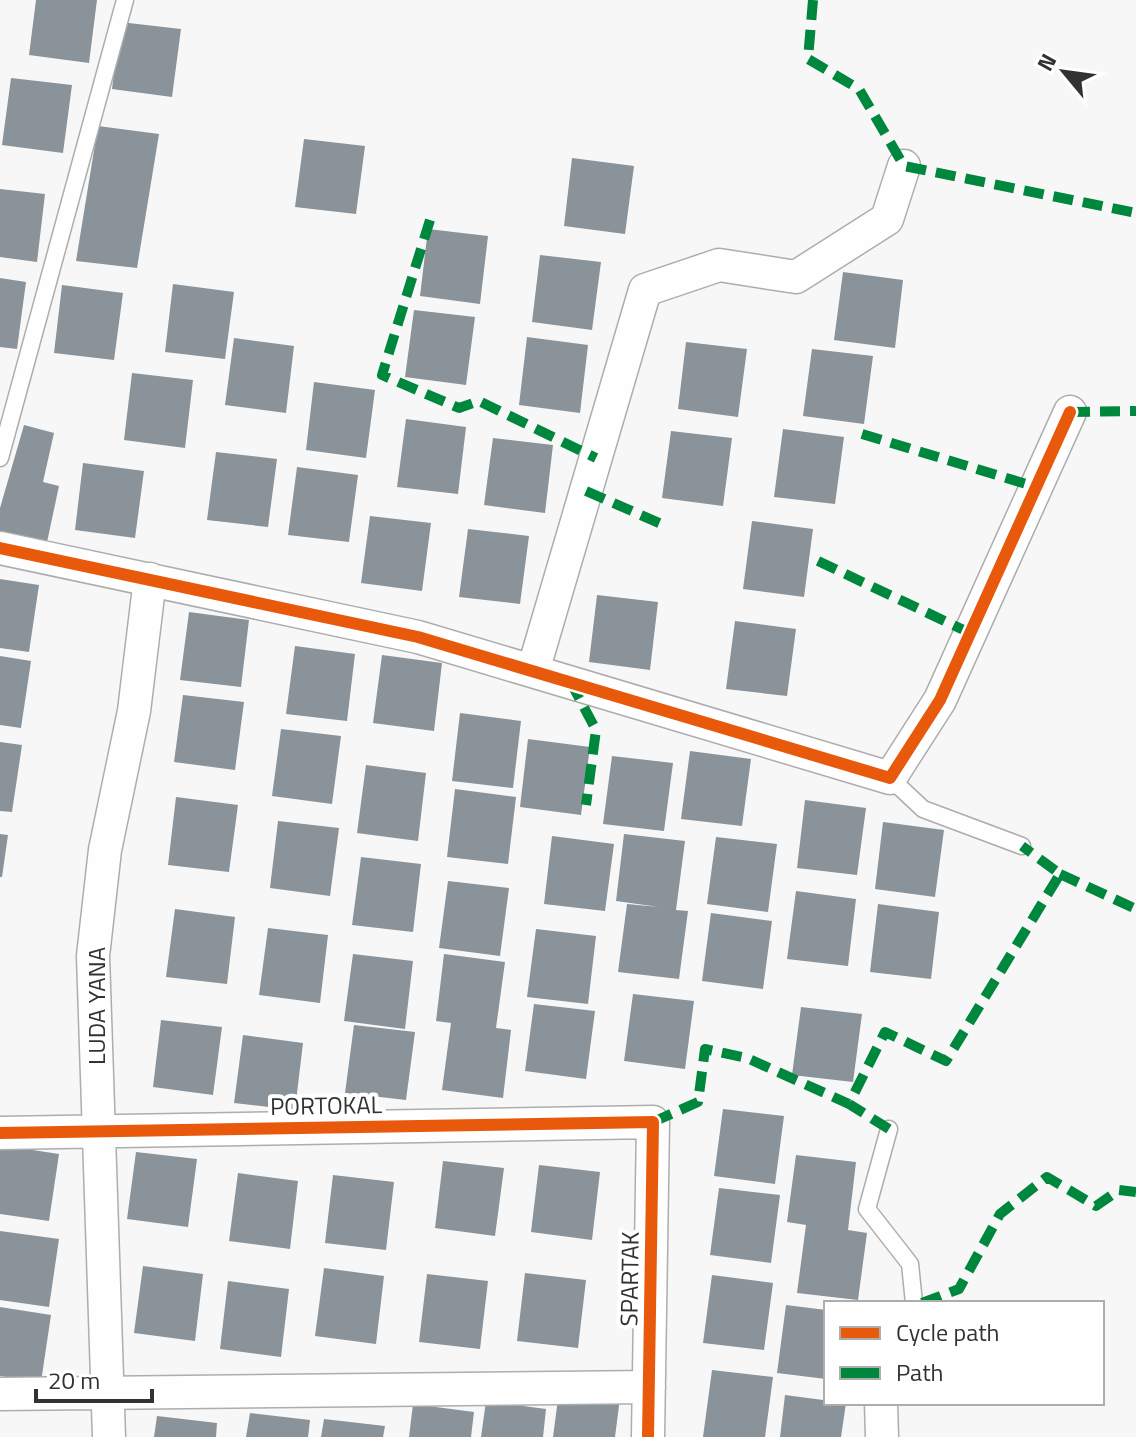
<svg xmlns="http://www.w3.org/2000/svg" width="1136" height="1437" viewBox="0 0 1136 1437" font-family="'Titillium Web',sans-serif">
  <rect width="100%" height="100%" fill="#f7f7f7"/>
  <path fill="#8a939a" d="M36,0h61l-8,63 -60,-8z
    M120,22l61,7 -9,68 -60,-8z
    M11,78l61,7 -9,68 -61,-8z
    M98,126l61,8 -22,134 -61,-7z
    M304,139l61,7 -9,68 -61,-7z
    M572,158l62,8 -9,68 -61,-8z
    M0,189l45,5 -8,68 -37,-5z
    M428,229l60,7 -8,68 -60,-8z
    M540,255l61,7 -9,68 -60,-8z
    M843,272l60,8 -8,68 -61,-8z
    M0,278l26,4 -9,67 -17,-2z
    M173,284l61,8 -9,67 -60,-7z
    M62,285l61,8 -9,67 -60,-7z
    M414,310l61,7 -9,68 -61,-8z
    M527,337l61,8 -8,68 -61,-8z
    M234,338l60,8 -8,67 -61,-8z
    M686,342l61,7 -9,68 -60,-8z
    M812,349l61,7 -9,68 -61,-8z
    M132,373l61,7 -8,68 -61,-8z
    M314,382l61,8 -9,68 -60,-8z
    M406,419l60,8 -8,67 -61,-7z
    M24,425l30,8 -11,49 16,4 -13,61 -46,-10v-29z
    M783,429l61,8 -9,67 -61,-7z
    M671,431l61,7 -9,68 -61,-8z
    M493,438l60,7 -8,68 -61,-8z
    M216,452l61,7 -9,68 -61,-7z
    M83,463l61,8 -9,67 -60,-8z
    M297,467l61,8 -9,67 -61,-7z
    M370,516l61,7 -9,68 -61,-8z
    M752,521l61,8 -9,68 -61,-8z
    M468,529l61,7 -9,68 -61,-7z
    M0,579l39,6 -10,67 -29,-4z
    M597,595l61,7 -8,68 -61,-8z
    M189,612l60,8 -8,67 -61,-7z
    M735,621l61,8 -9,67 -61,-7z
    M295,646l60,8 -8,67 -61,-7z
    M382,655l60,8 -8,68 -61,-8z
    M0,656l31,5 -10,67 -21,-3z
    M183,695l61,7 -9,68 -61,-8z
    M460,713l61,8 -8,67 -61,-7z
    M281,729l60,7 -9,68 -60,-8z
    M528,739l62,8 -9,68 -61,-8z
    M0,742l22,3 -10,67 -12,-1z
    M690,751l61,8 -9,67 -61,-7z
    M612,756l61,7 -9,68 -61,-7z
    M366,765l60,8 -8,68 -61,-8z
    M455,789l61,8 -8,67 -61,-7z
    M176,797l62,8 -9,67 -61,-7z
    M805,800l61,8 -9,67 -60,-7z
    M278,821l61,7 -9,68 -60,-8z
    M883,822l61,8 -9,67 -60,-8z
    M0,834l8,1 -6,42h-2z
    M624,834l61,7 -9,69 12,1 -9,68 -61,-7 9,-68 32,3 -43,-6z
    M552,836l62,8 -9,67 -61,-7z
    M716,837l61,7 -9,68 -61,-8z
    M361,857l60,7 -8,68 -61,-7z
    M448,881l61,7 -9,68 -61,-8z
    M796,891l60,8 -8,67 -61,-7z
    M878,904l61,8 -8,67 -61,-7z
    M175,909l60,8 -8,67 -61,-7z
    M711,913l61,8 -9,68 -61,-8z
    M268,928l60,7 -8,68 -61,-8z
    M536,929l60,7 -8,68 -61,-7z
    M353,954l60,7 -8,68 -61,-8z
    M444,954l61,8 -9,66 15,2 -8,68 -61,-8 9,-67 -15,-2z
    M633,994l61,7 -9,68 -61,-8z
    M534,1004l61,7 -9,68 -61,-8z
    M801,1007l61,7 -9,68 -61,-7z
    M161,1020l61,7 -9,68 -60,-8z
    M354,1025l61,7 -9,68 -61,-7z
    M243,1035l60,8 -8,67 -61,-7z
    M723,1109l61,7 -9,68 -61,-8z
    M0,1145l59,9 -10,67 -49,-7z
    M136,1152l61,7 -9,68 -61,-8z
    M796,1155l60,7 -8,68 19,3 -9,67 -61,-7 9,-68 -19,-3z
    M443,1161l61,7 -9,68 -60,-8z
    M539,1165l61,7 -8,68 -61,-8z
    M238,1173l60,8 -8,68 -61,-8z
    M333,1175l61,7 -8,68 -61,-7z
    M719,1188l61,7 -9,68 -61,-8z
    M0,1231l59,8 -10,68 -49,-7z
    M143,1266l60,8 -8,67 -61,-8z
    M324,1268l60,8 -8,68 -61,-8z
    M525,1273l61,7 -8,68 -61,-7z
    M427,1274l61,7 -8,68 -61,-7z
    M712,1275l61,8 -9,67 -61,-7z
    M228,1281l61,8 -8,68 -61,-8z
    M786,1305l40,5v69l-49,-6z
    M0,1307l51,8 -10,67 -41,-6z
    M712,1370l61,7 -8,60h-62z
    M559,1391l61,7 -5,39h-62z
    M785,1395l61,8 -5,34h-61z
    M486,1401l60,8 -3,28h-62z
    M413,1404l61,8 -3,25h-62z
    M250,1413l60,7 -2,17h-62z
    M157,1416l60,7 -1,14h-62z
    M324,1419l61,7 -2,11h-62z"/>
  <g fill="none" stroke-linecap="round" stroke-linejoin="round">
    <g stroke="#adadad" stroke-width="19">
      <path id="lane" d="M0,458l125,-458
        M890,778l33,31 99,37
        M889,1129l-22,80 43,55 4,39"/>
    </g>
    <g stroke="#adadad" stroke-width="35">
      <path id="street" d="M0,548l418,89 472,141 50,-78 130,-288
        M533,671l112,-381 74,-25 77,12 91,-58 17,-53
        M0,1133l653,-11 -5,315
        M0,1394l649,-7
        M881,1403l1,34
        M109,1437l-16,-481 12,-106 29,-139 16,-132"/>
    </g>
    <use href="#lane" stroke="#fefefe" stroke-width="16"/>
    <use href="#street" stroke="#fefefe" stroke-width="32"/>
    <path stroke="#00873e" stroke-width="10" stroke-dasharray="20 10" stroke-linecap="butt" d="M813,0l-5,59 51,30 45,77 232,47
      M430,220l-48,155 77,33 20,-7 117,57
      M1070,412l66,-1
      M862,434l174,53
      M586,491l80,35
      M818,561l152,72
      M570,681l26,49 -10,75
      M1060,874l76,35
      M653,1122l45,-20 7,-53 42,9 102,46
      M889,1129l-40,-25 36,-72 61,29 114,-187 -38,-28
      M922,1303l37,-14 41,-75 47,-37 49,29 23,-16 17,2"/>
    <g stroke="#fff" stroke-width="17">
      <path id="cycleway" d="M0,548l418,89 472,141 50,-78 130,-288
        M0,1133l653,-11 -5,315"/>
    </g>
    <use href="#cycleway" stroke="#e8590c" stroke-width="12"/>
  </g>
  <g text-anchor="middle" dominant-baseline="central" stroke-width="8" stroke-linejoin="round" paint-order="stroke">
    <g font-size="24" fill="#313232" stroke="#fff">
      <text transform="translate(96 1006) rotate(-90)">LUDA YANA</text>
      <text transform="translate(326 1105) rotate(-1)">PORTOKAL</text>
      <text transform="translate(629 1279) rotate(-89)">SPARTAK</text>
    </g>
  </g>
  <rect x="824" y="1301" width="280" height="104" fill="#ffffff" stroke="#adadad" stroke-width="2"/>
  <rect x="840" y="1327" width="40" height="12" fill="#e8590c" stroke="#adadad" stroke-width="2"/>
  <text x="896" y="1341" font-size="24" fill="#313232">Cycle path</text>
  <rect x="840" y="1367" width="40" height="12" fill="#00873e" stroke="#adadad" stroke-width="2"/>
  <text x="896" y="1381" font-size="24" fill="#313232">Path</text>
  <g transform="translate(1064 72) rotate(299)" stroke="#ffffff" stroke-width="6" paint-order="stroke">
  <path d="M0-6L14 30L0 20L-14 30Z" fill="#313232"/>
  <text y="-12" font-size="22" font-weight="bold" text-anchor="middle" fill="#313232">N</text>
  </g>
  <path d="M36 1389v12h116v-12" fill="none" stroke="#313232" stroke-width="4"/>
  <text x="48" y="1389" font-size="24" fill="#313232" stroke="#ffffff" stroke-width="6" paint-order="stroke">20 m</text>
</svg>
